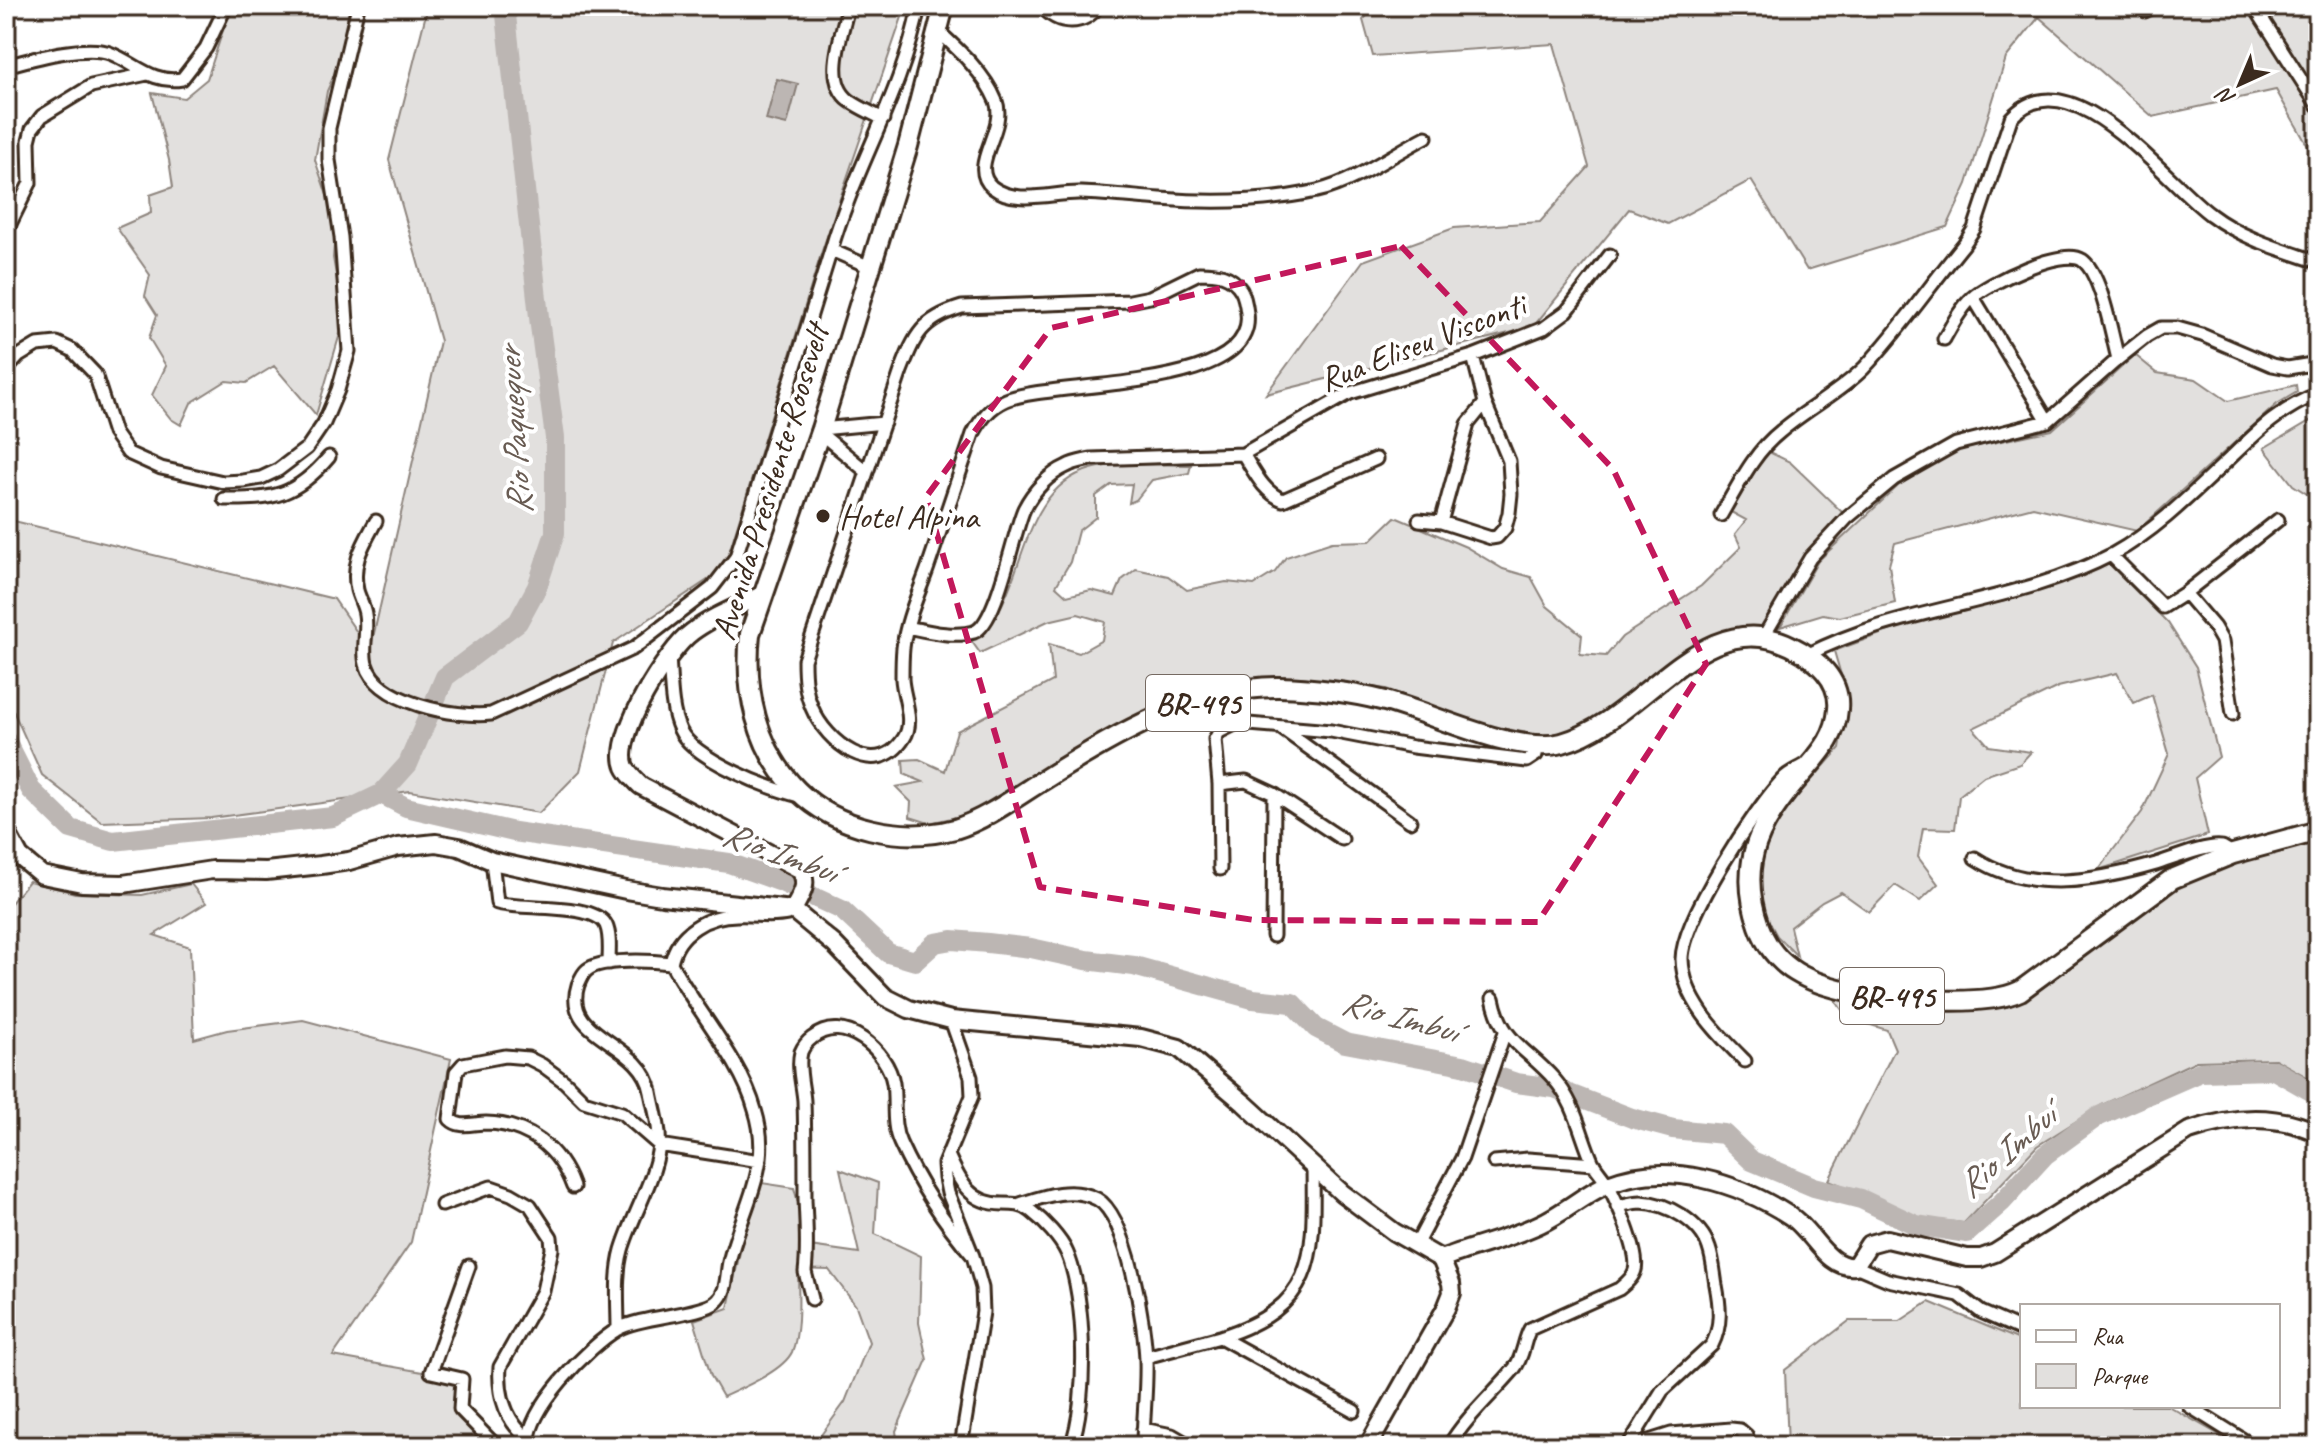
<svg xmlns="http://www.w3.org/2000/svg" width="2324" height="1452" viewBox="0 0 2324 1452" font-family="Caveat,sans-serif">
  <rect width="100%" height="100%" fill="#fff"/>
  <filter id="ink" filterUnits="userSpaceOnUse"><feTurbulence type="fractalNoise" baseFrequency=".0125" numOctaves="2"/><feDisplacementMap in="SourceGraphic" scale="16" xChannelSelector="R" yChannelSelector="G"/><feConvolveMatrix kernelMatrix="1 2 1 2 8 2 1 2 1" color-interpolation-filters="sRGB"/></filter>
  <g filter="url(#ink)">
    <path fill="#e2e0de" stroke="#8e857e" stroke-width="2" d="M231,6h121l-13,58 -12,27 -12,69 14,41 6,33 -2,24 11,62 -28,95 -42,-49 -28,17 -20,-2 -35,22 -10,22 -10,-6 -19,-24 14,-29 -17,-28 8,-23 -12,-19 5,-21 -33,-47 34,-15 -1,-18 23,-8 -4,-27 -17,-67 32,5 23,-19z
      M428,6h475l-1,11 -81,237 -97,315 -111,74 -33,128 -41,42 -129,-22 -199,27 -109,4 -60,-47 -36,-80v-176l328,80 36,52 70,-310 -51,-181z
      M1376,6h942v158l-42,-74 -123,27 -114,-100 -33,41 -39,126 -20,43 -140,43 -56,-90 -83,44 -39,-15 -96,118 -267,67 97,-133 91,-33 86,-6 49,-55 -35,-123 -181,12 -10,-36z
      M2135,355l22,18 39,6 32,22 68,-16 1,7 -20,12 -140,127 -104,-24 -138,36 -6,22 6,38 -55,14 -17,-3 -43,13 38,-66 80,-75 57,-35 97,-21z
      M2318,416v85l-25,-16 -29,-37z
      M1767,451l23,11 54,52 -42,44 -41,72h-33l-28,15 -109,81 -47,10 -55,-10 -103,-37 -85,-12 -57,4 -81,26 -73,32 -95,63 -29,13 -37,8 -19,-6 1,-15 -15,-15 27,-5 -19,-8 -1,-14 16,-1 26,12 12,-40 96,-50 -4,-37 30,9 23,-13 3,-18 -27,-8 -30,7 -68,32 -10,-14c58,-26 40,-147 121,-170 26,-8 72,-4 100,-4l-2,8 -37,7 -16,20 -7,3 3,-19 -21,1 -15,11v21l-18,14 -8,31 -14,24 11,10 24,-6 24,6 7,-16 14,-11 32,7 19,14 39,-8 28,3 21,-13 11,-15 46,-15 38,-1 25,-24 71,30 37,22 28,8 16,29 35,29 -2,19 26,2 16,-19 79,-51 40,-39 -6,-13 11,-14 -15,-8z
      M2109,564l59,59 28,44 23,90 -24,21 13,57 -110,35 44,-58 27,-58 -17,-59 -18,8 -17,-30 -59,14 -85,41 16,18 42,6 -11,12 -36,12 -25,20 -4,33 -32,-1 -5,29 20,27 -18,17 -25,-16 -26,27 -28,-20 -19,10 -32,25 7,29 -20,-20 -18,-33v-37l8,-29 26,-36 47,-53 8,-49 -14,-48 79,-29 105,-24z
      M2318,840v243l-43,-24 -79,2 -94,44 -65,41 -73,77 -43,-5 -92,-38 66,-131 -8,-19 -39,-12 -14,-19 173,8 163,-117 70,-28z
      M29,881l46,12 67,2 49,-11 15,19 -52,32 36,12 4,92 33,-9 76,-10 148,39 -40,183 -78,114 129,23 -1,26 41,41h-496v-537z
      M840,1169l38,14 -3,51 46,22 -2,67 8,37 -31,71 2,15h-77v-11l24,-33 24,-60 -13,-36 -27,-36 -31,-1c0,23 3,61 -6,83 -9,19 -50,36 -69,45l-12,-21 -17,-56 34,-12 13,-61 21,-64 32,5 16,58 49,7z
      M1929,1302l93,39v65h146l71,40h-451l-3,-76 64,-49h51z"/>
    <path fill="#bcb6b3" stroke="#887e77" stroke-width="2" d="M777,79l21,5 -11,41 -21,-5z"/>
    <g fill="none" stroke-linecap="round" stroke-linejoin="round">
      <path stroke="#bcb6b3" stroke-width="20" d="M6,740l25,50 40,39 42,12 220,-24 48,-23 27,-30 37,-87 73,-55 19,-35 18,-54v-95l-15,-112 -35,-320
        M381,794l25,13 108,25 215,31 50,18 63,29 46,43 27,8 20,-18 17,-3 36,3 43,5 55,12 48,6 119,33 39,4 24,25 29,15 118,22 53,18 38,5 78,30 41,11 51,5 28,27 62,26 47,12 55,26 51,8 35,-31 43,-47 52,-38 103,-45 74,-2 44,25"/>
      <g stroke="#3b2a1e" stroke-width="17">
        <path id="street" d="M848,6c-5,27 -26,75 2,95 10,7 22,12 33,18
          M1042,6c15,19 42,21 56,0
          M2254,6l64,100
          M2145,11l10,-5
          M938,31c21,19 47,43 58,70 11,29 -29,65 -4,86 24,19 62,5 89,6 27,1 53,4 79,6 51,4 107,3 157,-8 36,-8 76,-37 109,-54
          M6,66c26,-7 81,-23 106,-12 24,10 41,30 70,25l24,-31 20,-42
          M6,232l24,-49 -1,-42 3,-12 10,-13 49,-30 56,-12
          M870,267l-39,-17c24,-83 72,-158 88,-244
          M1199,273c18,0 32,1 42,17 4,7 5,15 6,23 11,80 -195,67 -241,87 -16,7 -25,19 -33,34 -15,44 -30,88 -45,133 -9,26 -22,53 -25,81 -1,10 -1,21 -1,31 1,18 13,42 2,59 -28,44 -78,4 -92,-30 -7,-16 -8,-31 -8,-48l97,-289c14,-36 21,-52 61,-64l168,-6 20,-4z
          M1973,297l75,124
          M1944,339c8,-14 16,-30 28,-41 16,-15 91,-51 110,-38 19,12 30,76 36,99
          M6,370l13,-14 18,-11 20,-2 15,7 23,24 19,59 14,20 33,15 62,14 20,-1 18,-3 17,-8 29,-22 17,-25 14,-33 11,-39 -8,-114 -12,-77v-32l29,-122
          M821,429l63,-6
          M820,433l47,39
          M1243,454c11,17 20,38 40,46l93,-41
          M224,499c49,1 72,-3 105,-42
          M1721,515c17,-29 32,-62 60,-84 27,-23 58,-38 83,-63 36,-38 67,-84 100,-124l10,-15 37,-111c60,-65 155,65 200,97 30,23 72,35 107,47
          M1419,520l22,2 50,16 6,-1 8,-9 4,-15 2,-19 -2,-33 -24,-58 -12,-47
          M376,521c-13,24 -25,42 -19,69 2,8 7,16 8,24 3,16 -3,34 1,50 11,39 89,54 125,50l143,-66 78,-60 24,-31 95,-307
          M1441,522l27,-98 17,-21
          M2111,555l52,52 22,-14 93,-73
          M2185,593l29,34 8,14 11,73
          M907,627c20,4 47,11 67,5 23,-8 39,-99 50,-123 9,-18 25,-35 43,-43 7,-4 16,-5 24,-7l152,-5 107,-61 123,-37 71,-28 23,-17 43,-56
          M1764,636l46,-78 37,-40 47,-39 62,-35 92,-23 70,-62 29,-23 14,-8h16l25,7 70,30 16,3 30,-5
          M1807,655c96,-50 209,-50 306,-101 42,-23 78,-59 113,-92 28,-27 54,-54 92,-68
          M669,657c2,23 1,52 11,73 13,29 93,61 124,67
          M1281,728l129,93
          M1219,784l1,85
          M1342,839l-68,-45 -28,-13 -27,3 -4,-45 4,-7 18,-9 94,8 82,16 114,14 9,-6 1,-10
          M1975,858c55,36 122,23 181,6 16,-5 51,-20 66,-17 4,1 7,5 11,7
          M492,861l5,42c22,7 97,-1 109,22 5,11 3,27 3,38
          M1273,936l1,-142
          M671,963c6,-31 37,-48 66,-48 17,-1 34,3 51,-1
          M951,1020l20,57 1,19 -28,68 1,14 3,15 25,63 9,32 1,24 -22,134
          M1745,1061c-27,-27 -62,-61 -63,-102 0,-39 73,-151 101,-180 5,-6 13,-9 20,-13
          M948,1155c12,27 22,49 55,49 11,0 19,0 28,7 13,10 30,28 36,42 19,44 21,148 4,193
          M1494,1162l34,-3 66,5
          M573,1187c-14,-39 -45,-63 -87,-64 -13,0 -26,6 -36,-4l6,-47 7,-8 42,-8 23,2 14,7 23,17 19,19 38,12 37,32 101,16
          M1020,1204c24,-8 52,-18 77,-5 31,17 48,127 49,161 1,29 -3,57 -3,86
          M442,1205l49,-18 20,7 19,11 21,32 1,12 -9,42 -43,76c-2,28 6,54 28,72
          M1617,1206c8,-1 16,-4 24,-4 26,1 60,20 68,46 4,11 5,25 7,37 4,21 6,40 -4,60l-50,46 -34,55
          M1416,1245l46,-87 43,-126
          M469,1266l-38,106 31,7 -2,30 36,37
          M1855,1266l33,14 71,15 22,17 41,18
          M812,1299l-7,-27c3,-24 1,-49 0,-73 0,-33 0,-66 -1,-98 -1,-15 -7,-34 -3,-49 2,-5 7,-11 11,-14 32,-26 76,13 81,45 3,20 -2,41 7,60 19,42 43,78 73,113
          M618,1329c0,-26 -3,-54 4,-79 10,-34 32,-68 37,-104 2,-16 -5,-37 -8,-54 -9,-52 -90,-54 -73,-107 2,-5 5,-12 9,-15 14,-12 66,-9 84,-7
          M1220,1337c98,-31 94,-81 93,-171
          M1146,1357l74,-20 134,74
          M2189,1406l64,40
          M1143,1429l29,6 19,11
          M529,1446c-5,-34 61,-101 89,-117 23,-13 83,-14 98,-27 12,-10 10,-27 13,-40 8,-34 27,-71 31,-104 2,-17 0,-32 -5,-48 -13,-49 -60,-101 -84,-147
          M1449,1446c17,-29 44,-52 65,-77 10,-13 9,-27 16,-40l89,-40c6,-5 14,-11 16,-19 5,-17 -19,-71 -28,-87 -4,-7 -10,-13 -14,-20 -13,-29 -17,-59 -39,-84 -27,-31 -52,-36 -61,-81
          M1633,1446l38,-12 60,-5 9,1 7,6 1,10"/>
      </g>
      <g stroke="#3b2a1e" stroke-width="22">
        <path id="secondary" d="M764,594c-24,12 -51,22 -72,38 -24,17 -80,105 -67,135 3,7 10,13 16,19l158,83c12,13 1,28 -6,41
          M6,831l14,26 22,18 40,8 41,1 89,-14 54,1 55,-6 28,-4 49,-14 38,-4 23,4 33,14 134,29 36,6 131,14
          M793,910l41,34 51,53 24,12 42,11 190,18 38,10 65,55 98,90 52,39 47,27 10,24 1,10 -6,15 -78,138
          M1441,1259c33,-13 67,-20 99,-35 24,-11 44,-30 68,-40 60,-24 131,-1 182,32 22,13 37,54 65,50l14,-22 18,-5 80,19h14l14,-5 194,-122c43,-15 87,-18 129,2"/>
      </g>
      <g stroke="#3b2a1e" stroke-width="24">
        <path id="primary" d="M944,6l-36,140 -87,283 -71,205c-6,55 6,115 47,156 39,39 105,53 158,39 32,-10 62,-33 90,-50 66,-42 153,-93 234,-92 33,1 70,5 102,13 48,11 134,56 181,43 82,-22 139,-141 229,-97 25,12 50,34 47,63 -2,28 -18,44 -35,64 -42,47 -67,89 -44,153 15,43 52,58 94,66 40,7 131,16 167,-1l152,-112 61,-25 85,-23"/>
      </g>
      <use href="#street" stroke="#fff" stroke-width="11"/>
      <use href="#secondary" stroke="#fff" stroke-width="16"/>
      <use href="#primary" stroke="#fff" stroke-width="18"/>
    </g>
  </g>
  <path fill="none" stroke="#c2185b" stroke-width="6" stroke-dasharray="16 10" stroke-linejoin="round" d="M1401,246l212,223 93,195 -168,258 -284,-2 -214,-33 -114,-390 125,-169z"/>
  <circle fill="#3b2a1e" stroke="#fff" stroke-width="3" cx="823" cy="516" r="8"/>
  <g text-anchor="middle" dominant-baseline="central" stroke-width="8" stroke-linejoin="round" paint-order="stroke">
    <g fill="#fff" stroke="#766a62" stroke-width="2">
      <rect x="1146" y="675" width="104" height="56" rx="6"/>
      <rect x="1840" y="968" width="104" height="56" rx="6"/>
    </g>
    <g font-size="32" font-weight="bold" fill="#3b2a1e">
      <text x="1198" y="703">BR-495</text>
      <text x="1892" y="996">BR-495</text>
    </g>
    <g font-size="34" fill="#3b2a1e" stroke="#fff">
      <text transform="translate(1422 342) rotate(-21)">Rua Eliseu Visconti</text>
      <text transform="translate(770 482) rotate(-73)">Avenida Presidente Roosevelt</text>
    </g>
    <g font-size="34" fill="#3b2a1e" stroke="#fff" text-anchor="start">
      <text x="839" y="516">Hotel Alpina</text>
    </g>
    <g font-size="36" font-style="italic" fill="#685b52" stroke="#fff">
      <text transform="translate(514 431) rotate(-94)">Rio Paquequer</text>
      <text transform="translate(780 852) rotate(20)">Rio Imbuí</text>
      <text transform="translate(1400 1016) rotate(15)">Rio Imbuí</text>
      <text transform="translate(2006 1151) rotate(-42)">Rio Imbuí</text>
    </g>
  </g>
  <rect width="2324" height="1452" fill="none" stroke="#fff" stroke-width="32"/>
  <rect x="16" y="16" width="2292" height="1420" fill="none" stroke="#3b2a1e" stroke-width="3" filter="url(#ink)"/>
  <rect x="2020" y="1304" width="260" height="104" fill="#ffffff" stroke="#b1aaa5" stroke-width="2"/>
  <rect x="2036" y="1330" width="40" height="12" fill="#ffffff" stroke="#b1aaa5" stroke-width="2"/>
  <text x="2092" y="1344" font-size="24" fill="#3b2a1e">Rua</text>
  <rect x="2036" y="1364" width="40" height="24" fill="#e2e0de" stroke="#b1aaa5" stroke-width="2"/>
  <text x="2092" y="1384" font-size="24" fill="#3b2a1e">Parque</text>
  <g transform="translate(2240 84) rotate(224)" stroke="#ffffff" stroke-width="6" paint-order="stroke">
  <path d="M0-6L14 30L0 20L-14 30Z" fill="#3b2a1e"/>
  <text y="-12" font-size="22" font-weight="bold" text-anchor="middle" fill="#3b2a1e">N</text>
  </g>
</svg>
